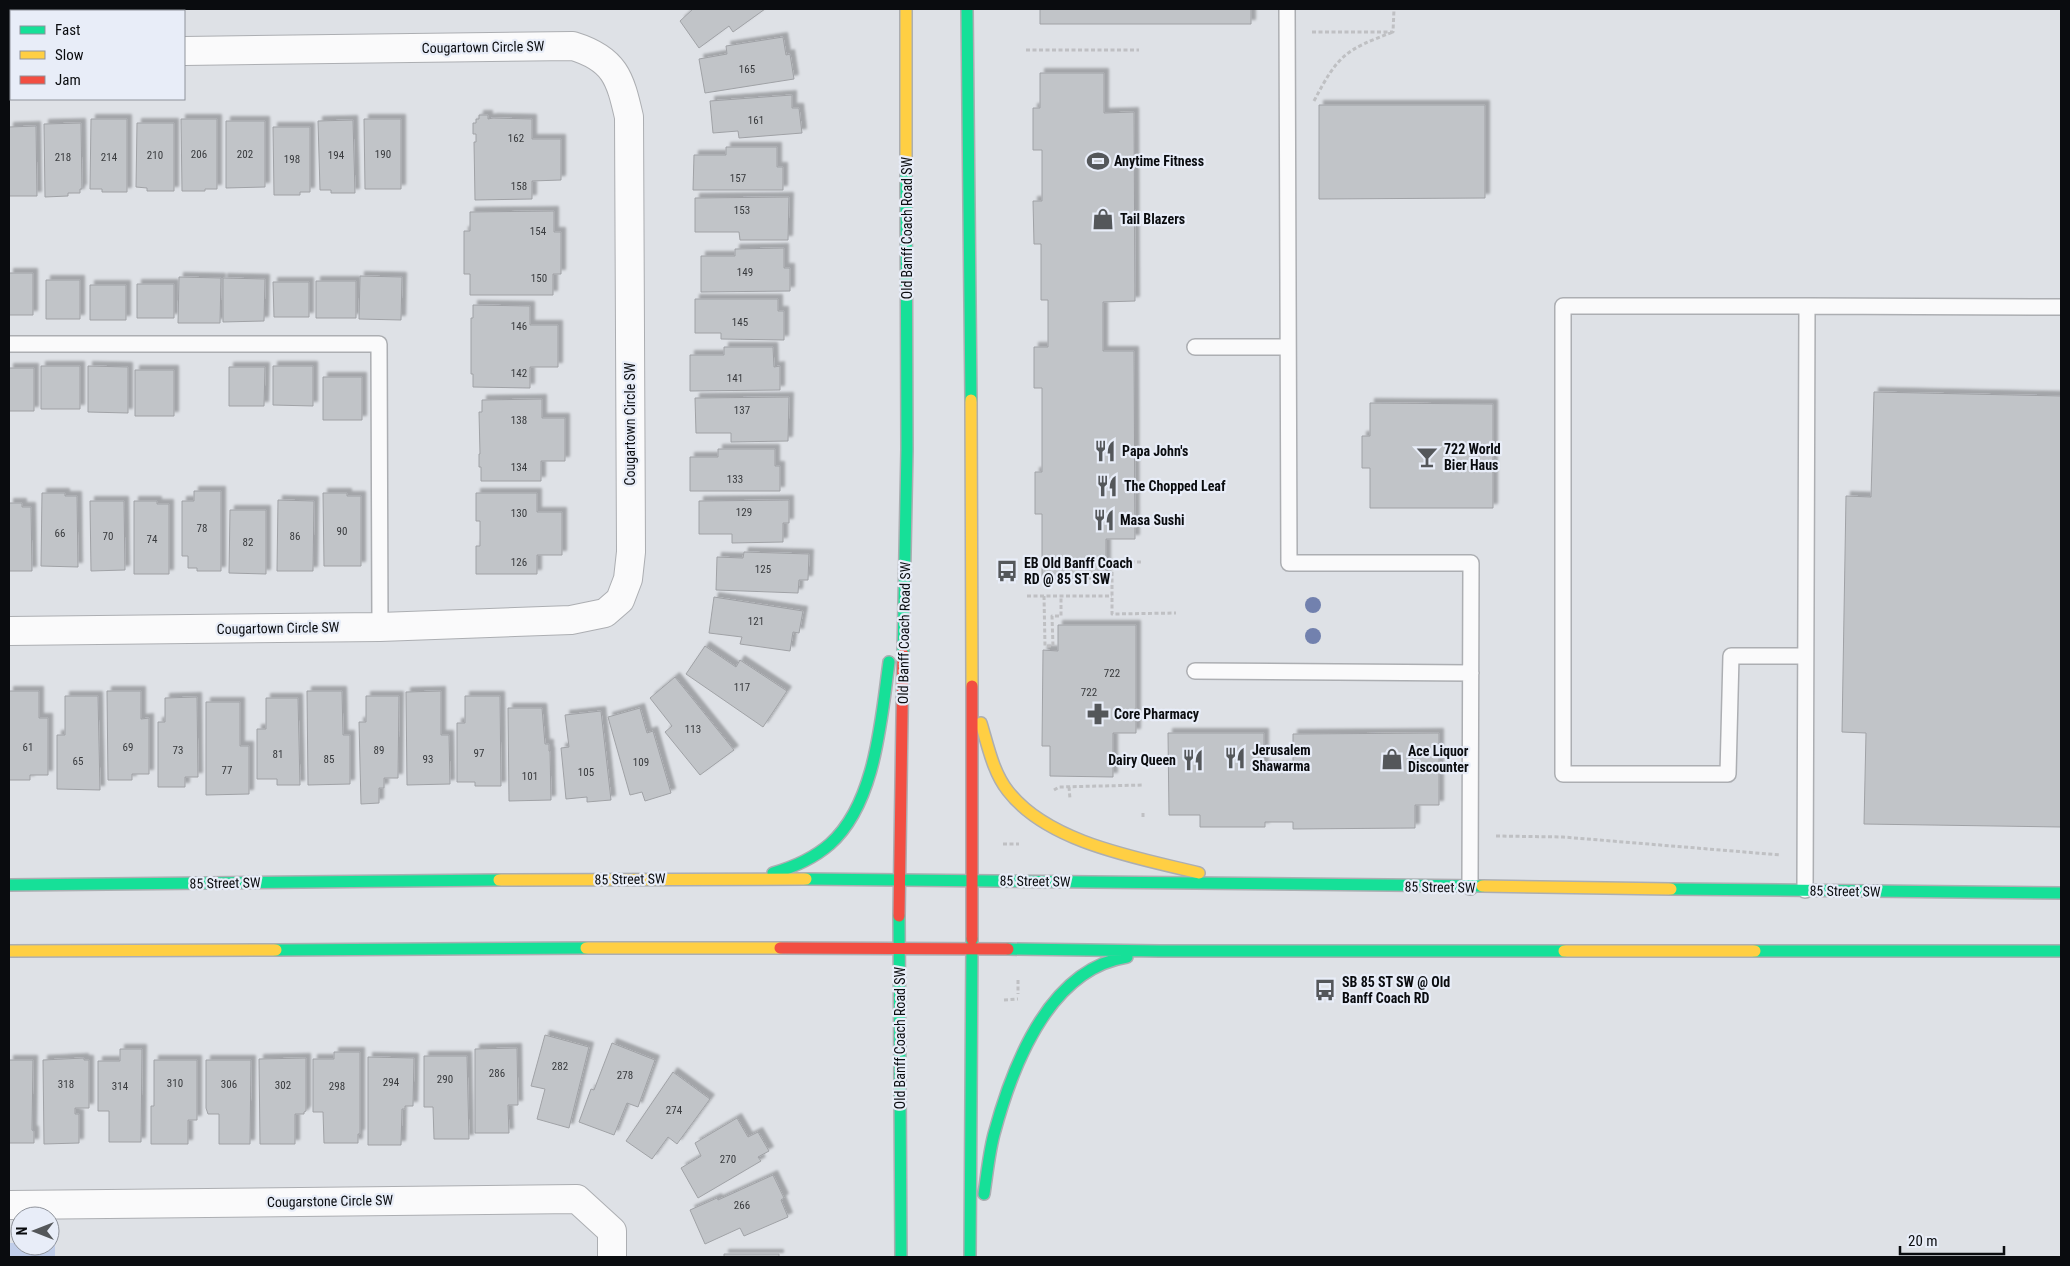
<svg xmlns="http://www.w3.org/2000/svg" width="2070" height="1266" viewBox="0 0 2070 1266" font-family="'Roboto Condensed',sans-serif">
  <defs>
    <filter id="shadow"><feDropShadow dx="4.5" dy="-4.5" stdDeviation="1" flood-color="#0004"/></filter>
  </defs>
  <rect width="100%" height="100%" fill="#dee1e6"/>
  <path fill="#c0cde9" d="M9,1243h11v3h30v-2h5v13h-46z"/>
  <path fill="#c1c4c8" stroke="#a0a2a6" filter="url(#shadow)" d="M693,9h72l-32,23 -4,-6 -30,22 -19,-27z
    M1040,9h211v15h-211z
    M783,37l3,18 4,-1 4,25 -89,14 -6,-34 28,-5 -1,-8z
    M1040,73h64v40l30,-1 1,189 -32,1v49h31l1,188h-29v40h-64v-65h-7v-42h7v-84h-8v-41h14v-47h-7v-56h-7l-1,-43h9v-51h-9v-42h7z
    M792,95v13h7l3,25 -63,5 -1,-7 -25,2 -3,-32z
    M1319,105h166v93l-166,1z
    M479,115h9v4l5,-1 39,1v20h29v41l-29,1v18l-57,1 -1,-58h2v-8h-3v-11h3v-4h3z
    M91,119h36v73h-25v-3h-12z
    M181,119h36v70h-12v2h-23z
    M364,119h37v70h-36z
    M353,120l2,73h-24v-3h-11l-2,-69z
    M226,121h39v66l-39,1z
    M81,123l1,66h-2v4h-12v3l-23,1 -1,-73z
    M137,123h37v68h-27v-3l-11,-1z
    M36,126l1,70h-28v-69z
    M273,127h37v65h-10v3h-26z
    M726,147h51v20h6v23h-90l1,-35h32z
    M789,197l-1,43h-48l-1,-8h-44v-34z
    M554,211v21h7v42h-8v21h-83v-21h-6v-43h6v-19z
    M784,248v20h6v23l-89,1v-36h34v-7z
    M9,273h24v42h-24z
    M360,276l42,1 -1,43 -42,-1z
    M179,277l42,1 -1,45h-42z
    M223,278l42,1 -1,42 -41,1z
    M46,280h34v39h-34z
    M316,281h40v37h-40z
    M273,282h36v35h-35z
    M137,284h37v34h-37z
    M90,285h36v35h-36z
    M695,299h83v12h6v29l-63,-1v-6h-26z
    M473,305l57,1v19h28v42h-28v21l-57,-1v-13h-2v-56h2z
    M724,347h49l1,20 6,-1v24l-90,1v-36h34z
    M41,366h39v43h-39z
    M88,366l40,1v46l-40,-1z
    M273,366h40v40l-40,-1z
    M229,367h36l-1,39h-35z
    M9,368h25v43h-25z
    M135,370h39v46h-39z
    M323,377h39v43h-39z
    M1874,392l187,4v431l-197,-3 2,-91 -24,-1 4,-236 25,1z
    M789,397l-1,44 -57,1v-9h-35l-1,-35z
    M542,399v19h23v43h-24v20h-60v-14h-2v-13h1l-1,-42h3v-12z
    M1370,403l123,1v104h-123v-40h-8v-32h8z
    M718,449h57v17h5v25h-90v-34h28z
    M194,491h27v80h-24v-3h-9v-12h-6v-55h12z
    M42,493h23v3h12l1,71 -37,-1z
    M323,493h24v3h14v70h-37z
    M476,493h61v19h25v43h-25v19h-61v-28h4v-25h-4z
    M278,500l36,1 -1,70h-36z
    M789,500v23h-6v19l-51,1v-9h-33v-33z
    M90,501h34l1,69 -34,1z
    M134,501h23v3h12v70h-35z
    M9,503h13v4h9l1,64h-23z
    M230,510h36v64l-37,-1z
    M744,552l65,2 -1,26h-9l-1,13 -82,-3 1,-33 26,1z
    M714,597l89,14 -4,22 -6,-1 -3,19 -50,-7 2,-7 -33,-4z
    M1058,625h78v108h-23v44l-63,-1v-30h-8l1,-96 15,1z
    M705,646l31,21 4,-7 47,31 -24,36 -77,-53z
    M675,677l59,73 -34,25 -35,-43 7,-6 -22,-28z
    M9,691h30v27h9v57h-18v5h-21z
    M107,691h34v28l8,-1v56h-17v6h-24z
    M307,691h35l1,44h7v49l-42,1z
    M441,691v44h8l1,49 -43,1 -1,-93z
    M65,696h33l2,94 -43,-1v-54h8z
    M366,696h33l-1,82h-14v10h-5v15l-18,1 -2,-82h7z
    M465,696h35l1,90h-26v-4h-18v-59h8z
    M197,697l1,80h-13v10h-27v-65h7v-24z
    M266,698h32l2,87h-23v-6h-20v-50h9z
    M206,702h34v44h9v48l-43,1z
    M508,708h34l3,36h4v7h1l1,49 -42,1z
    M640,708l7,25 6,-2 18,62 -26,8 -3,-9 -12,3 -22,-78z
    M601,711l10,89 -24,2v-5l-21,2 -5,-51 8,-1 -4,-32z
    M1168,733h96v33h29v-32l146,-1v72h-24v23l-122,1v-7h-28v5h-65v-12h-31z
    M545,1035l44,12 -20,81 -32,-9 8,-30 -14,-3z
    M612,1043l43,17 -17,47 -11,-4 -13,32 -35,-13 12,-33 3,1z
    M517,1048l1,57h-10l1,28h-34v-84z
    M120,1049h22l-1,93h-32v-31h-11v-50h22z
    M334,1052h26v82h-2v9h-34l-1,-31h-10v-53h21z
    M424,1056h43l2,83h-35l-1,-32h-9z
    M368,1057l46,1 -1,48h-8v3h-3l-1,36h-33z
    M84,1058v2h5v48h-14v6h4v29l-35,1 -1,-84z
    M306,1058v53l-2,1v2h-9v30h-35l-1,-85z
    M9,1060h24l-1,70 2,1v12h-25z
    M154,1060h43v60h-9v24h-37v-38h3z
    M206,1060h45l-1,84h-31v-30h-11l-2,-6z
    M673,1072l37,27 -33,45 -9,-7 -16,22 -26,-18z
    M737,1118l11,19 10,-5 11,19 -11,6 3,4 -63,37 -17,-30 20,-12 -6,-13z
    M773,1175l11,23 -3,2 7,17 -44,19 -4,-8 -35,16 -15,-34 27,-12 1,2z
    M724,1254h55v3h-55z"/>
  <g fill="none" stroke-linecap="round" stroke-linejoin="round">
    <g stroke="#acaeb2" stroke-width="18">
      <path id="lane" d="M1287,9l2,554h182l-1,324
        M9,344h370l1,283
        M1195,347h92
        M1805,656h-74l-3,118h-165v-468h244
        M1195,671l276,2
        M1805,890l2,-584 254,1"/>
    </g>
    <g stroke="#acaeb2" stroke-width="30">
      <path id="street" d="M9,54h2
        M9,631l371,-4 191,-7 34,-7 15,-13 8,-21 3,-27 -2,-435c-9,-39 -14,-58 -56,-71l-389,5
        M9,1205l568,-6 35,32v26"/>
    </g>
    <g stroke="#acaeb2" stroke-width="14">
      <path id="fast" d="M967,9l4,391
        M903,654l4,-205 -1,-281
        M773,873c21,-6 41,-15 57,-29 46,-41 51,-125 59,-182
        M806,879l676,7
        M9,885l490,-5
        M1671,889l390,4
        M899,916l2,341
        M1008,949l152,2h404
        M276,950l310,-2
        M1755,951h306
        M984,1194c3,-20 5,-41 10,-60 18,-67 55,-165 133,-177
        M970,1257l2,-318"/>
    </g>
    <g stroke="#acaeb2" stroke-width="14">
      <path id="slow" d="M906,9v159
        M971,400l1,286
        M981,723c7,23 12,49 27,68 40,52 130,67 191,82
        M499,880l307,-1
        M1482,886l189,3
        M586,948h194
        M9,951l267,-1
        M1564,951h191"/>
    </g>
    <g stroke="#acaeb2" stroke-width="14">
      <path id="jam" d="M899,916l4,-262
        M972,939v-253
        M780,948l228,1"/>
    </g>
    <path stroke="#bfc0c3" stroke-width="3" stroke-dasharray="4 2.5" stroke-linecap="butt" d="M1312,32h81l1,-23
      M1026,50h113
      M1314,101c24,-46 31,-51 79,-69
      M1141,562h-29v52l64,-1
      M1027,596h85
      M1044,596l1,50h8l-1,-30h9v-20
      M1069,787l1,12
      M1054,790l5,-3 84,-2
      M1143,813v4
      M1496,836l67,1 218,18
      M1003,844h16
      M1018,980v14
      M1004,1000l14,-1"/>
    <use href="#lane" stroke="#fafafb" stroke-width="15"/>
    <use href="#street" stroke="#fafafb" stroke-width="28"/>
    <use href="#fast" stroke="#16e098" stroke-width="11"/>
    <use href="#slow" stroke="#ffcf43" stroke-width="11"/>
    <use href="#jam" stroke="#f24e42" stroke-width="11"/>
  </g>
  <g fill="#7281ae">
    <circle cx="1313" cy="605" r="8"/>
    <circle cx="1313" cy="636" r="8"/>
  </g>
  <defs>
    <g id="stadium-bare" transform="scale(1.725)"><path d="M0-5a6.5 5 0 1 0 0 10a6.5 5 0 1 0 0-10ZM-3.5-1.8h7v3.6h-7Z" fill="#54575a" stroke="#e8edf8" stroke-width="2.5" paint-order="stroke"/></g>
    <g id="shop-bare" transform="scale(1.725)"><path d="M-5-2.5h2.3a2.7 3.5 0 0 1 5.4 0H5L5.5 6h-11ZM-1.5-2.5h3a1.5 2.3 0 0 0-3 0Z" fill="#54575a" stroke="#e8edf8" stroke-width="2.5" paint-order="stroke"/></g>
    <g id="restaurant-bare" transform="scale(1.725)"><path d="M-5-6h1v4h1v-4h1v4h1v-4h1v5L-1.5 .5V6h-2V.5L-5-1ZM5-6V6H3V1.5H1.5Q1.5-4 5-6Z" fill="#54575a" stroke="#e8edf8" stroke-width="2.5" paint-order="stroke"/></g>
    <g id="bar-bare" transform="scale(1.725)"><path d="M-6-5H6L.8 .8V4.5H3.5V6h-7V4.5H-.8V.8Z" fill="#54575a" stroke="#e8edf8" stroke-width="2.5" paint-order="stroke"/></g>
    <g id="bus-bare" transform="scale(1.725)"><path d="M-5-6H5V4H4V6H2V4H-2V6H-4V4H-5ZM-3.5-4V0h7V-4ZM-3.5 1.2v1.5H-2V1.2ZM2 1.2v1.5H3.5V1.2Z" fill="#54575a" stroke="#e8edf8" stroke-width="2.5" paint-order="stroke"/></g>
    <g id="pharmacy-bare" transform="scale(1.725)"><path d="M-2-6h4v4h4v4h-4v4h-4v-4h-4v-4h4Z" fill="#54575a" stroke="#e8edf8" stroke-width="2.5" paint-order="stroke"/></g>
  </defs>
  <g fill-rule="evenodd">
    <use href="#stadium-bare" x="1098" y="161"/>
    <use href="#shop-bare" x="1103" y="219"/>
    <use href="#restaurant-bare" x="1105" y="451"/>
    <use href="#bar-bare" x="1427" y="457"/>
    <use href="#restaurant-bare" x="1107" y="486"/>
    <use href="#restaurant-bare" x="1104" y="520"/>
    <use href="#bus-bare" x="1007" y="571"/>
    <use href="#pharmacy-bare" x="1098" y="714"/>
    <use href="#restaurant-bare" x="1235" y="758"/>
    <use href="#shop-bare" x="1392" y="759"/>
    <use href="#restaurant-bare" x="1193" y="760"/>
    <use href="#bus-bare" x="1325" y="990"/>
  </g>
  <g text-anchor="middle" dominant-baseline="central" stroke-width="4.5" stroke-linejoin="round" paint-order="stroke">
    <g font-size="11" fill="#383a3d">
      <text x="747" y="69">165</text>
      <text x="756" y="120">161</text>
      <text x="516" y="138">162</text>
      <text x="199" y="154">206</text>
      <text x="245" y="154">202</text>
      <text x="383" y="154">190</text>
      <text x="155" y="155">210</text>
      <text x="336" y="155">194</text>
      <text x="63" y="157">218</text>
      <text x="109" y="157">214</text>
      <text x="292" y="159">198</text>
      <text x="738" y="178">157</text>
      <text x="519" y="186">158</text>
      <text x="742" y="210">153</text>
      <text x="538" y="231">154</text>
      <text x="745" y="272">149</text>
      <text x="539" y="278">150</text>
      <text x="740" y="322">145</text>
      <text x="519" y="326">146</text>
      <text x="519" y="373">142</text>
      <text x="735" y="378">141</text>
      <text x="742" y="410">137</text>
      <text x="519" y="420">138</text>
      <text x="519" y="467">134</text>
      <text x="735" y="479">133</text>
      <text x="744" y="512">129</text>
      <text x="519" y="513">130</text>
      <text x="202" y="528">78</text>
      <text x="342" y="531">90</text>
      <text x="60" y="533">66</text>
      <text x="108" y="536">70</text>
      <text x="295" y="536">86</text>
      <text x="152" y="539">74</text>
      <text x="248" y="542">82</text>
      <text x="519" y="562">126</text>
      <text x="763" y="569">125</text>
      <text x="756" y="621">121</text>
      <text x="1112" y="673">722</text>
      <text x="742" y="687">117</text>
      <text x="1089" y="692">722</text>
      <text x="693" y="729">113</text>
      <text x="28" y="747">61</text>
      <text x="128" y="747">69</text>
      <text x="178" y="750">73</text>
      <text x="379" y="750">89</text>
      <text x="479" y="753">97</text>
      <text x="278" y="754">81</text>
      <text x="329" y="759">85</text>
      <text x="428" y="759">93</text>
      <text x="78" y="761">65</text>
      <text x="641" y="762">109</text>
      <text x="227" y="770">77</text>
      <text x="586" y="772">105</text>
      <text x="530" y="776">101</text>
      <text x="560" y="1066">282</text>
      <text x="497" y="1073">286</text>
      <text x="625" y="1075">278</text>
      <text x="445" y="1079">290</text>
      <text x="391" y="1082">294</text>
      <text x="175" y="1083">310</text>
      <text x="66" y="1084">318</text>
      <text x="229" y="1084">306</text>
      <text x="283" y="1085">302</text>
      <text x="120" y="1086">314</text>
      <text x="337" y="1086">298</text>
      <text x="674" y="1110">274</text>
      <text x="728" y="1159">270</text>
      <text x="742" y="1205">266</text>
    </g>
    <g font-size="14" fill="#0a0c0f" stroke="#e8edf8">
      <text transform="translate(483 47) rotate(-1)">Cougartown Circle SW</text>
      <text transform="translate(907 228) rotate(-90)">Old Banff Coach Road SW</text>
      <text transform="translate(630 424) rotate(-90)">Cougartown Circle SW</text>
      <text transform="translate(278 628) rotate(-1)">Cougartown Circle SW</text>
      <text transform="translate(904 633) rotate(-89)">Old Banff Coach Road SW</text>
      <text transform="translate(630 879) rotate(-1)">85 Street SW</text>
      <text transform="translate(1035 881) rotate(1)">85 Street SW</text>
      <text transform="translate(225 883) rotate(-1)">85 Street SW</text>
      <text transform="translate(1440 887) rotate(1)">85 Street SW</text>
      <text transform="translate(1845 891) rotate(1)">85 Street SW</text>
      <text transform="translate(900 1038) rotate(-90)">Old Banff Coach Road SW</text>
      <text transform="translate(330 1201) rotate(-1)">Cougarstone Circle SW</text>
    </g>
    <g font-size="14" font-weight="bold" fill="#0a0c0f" stroke="#e8edf8" text-anchor="start">
      <text x="1114" y="161">Anytime Fitness</text>
      <text x="1120" y="219">Tail Blazers</text>
      <text x="1444" y="449">722 World<tspan x="1444" dy="16">Bier Haus</tspan></text>
      <text x="1122" y="451">Papa John's</text>
      <text x="1124" y="486">The Chopped Leaf</text>
      <text x="1120" y="520">Masa Sushi</text>
      <text x="1024" y="563">EB Old Banff Coach<tspan x="1024" dy="16">RD @ 85 ST SW</tspan></text>
      <text x="1114" y="714">Core Pharmacy</text>
      <text x="1252" y="750">Jerusalem<tspan x="1252" dy="16">Shawarma</tspan></text>
      <text x="1408" y="751">Ace Liquor<tspan x="1408" dy="16">Discounter</tspan></text>
      <text x="1176" y="760" text-anchor="end">Dairy Queen</text>
      <text x="1342" y="982">SB 85 ST SW @ Old<tspan x="1342" dy="16">Banff Coach RD</tspan></text>
    </g>
  </g>
  <rect width="2070" height="1266" fill="none" stroke="#0a0c0f" stroke-width="20"/>
  <rect x="10" y="10" width="175" height="90" fill="#e8edf8" stroke="#8f939b"/>
  <rect x="20" y="26" width="25" height="8" fill="#16e098" stroke="#8f939b"/>
  <text x="55" y="35" font-size="15" fill="#0a0c0f">Fast</text>
  <rect x="20" y="51" width="25" height="8" fill="#ffcf43" stroke="#8f939b"/>
  <text x="55" y="60" font-size="15" fill="#0a0c0f">Slow</text>
  <rect x="20" y="76" width="25" height="8" fill="#f24e42" stroke="#8f939b"/>
  <text x="55" y="85" font-size="15" fill="#0a0c0f">Jam</text>
  <g transform="translate(35 1231) rotate(270)"><circle r="24" fill="#e8edf8" stroke="#8f939b"/>
  <path d="M0-4L9 19L0 12L-9 19Z" fill="#54575a"/>
  <text y="-8" font-size="14" font-weight="bold" text-anchor="middle" fill="#0a0c0f">N</text>
  </g>
  <path d="M1900 1246v8h104v-8" fill="none" stroke="#0a0c0f" stroke-width="2.5"/>
  <text x="1908" y="1246" font-size="15" fill="#0a0c0f" stroke="#e8edf8" stroke-width="4" paint-order="stroke">20 m</text>
</svg>
